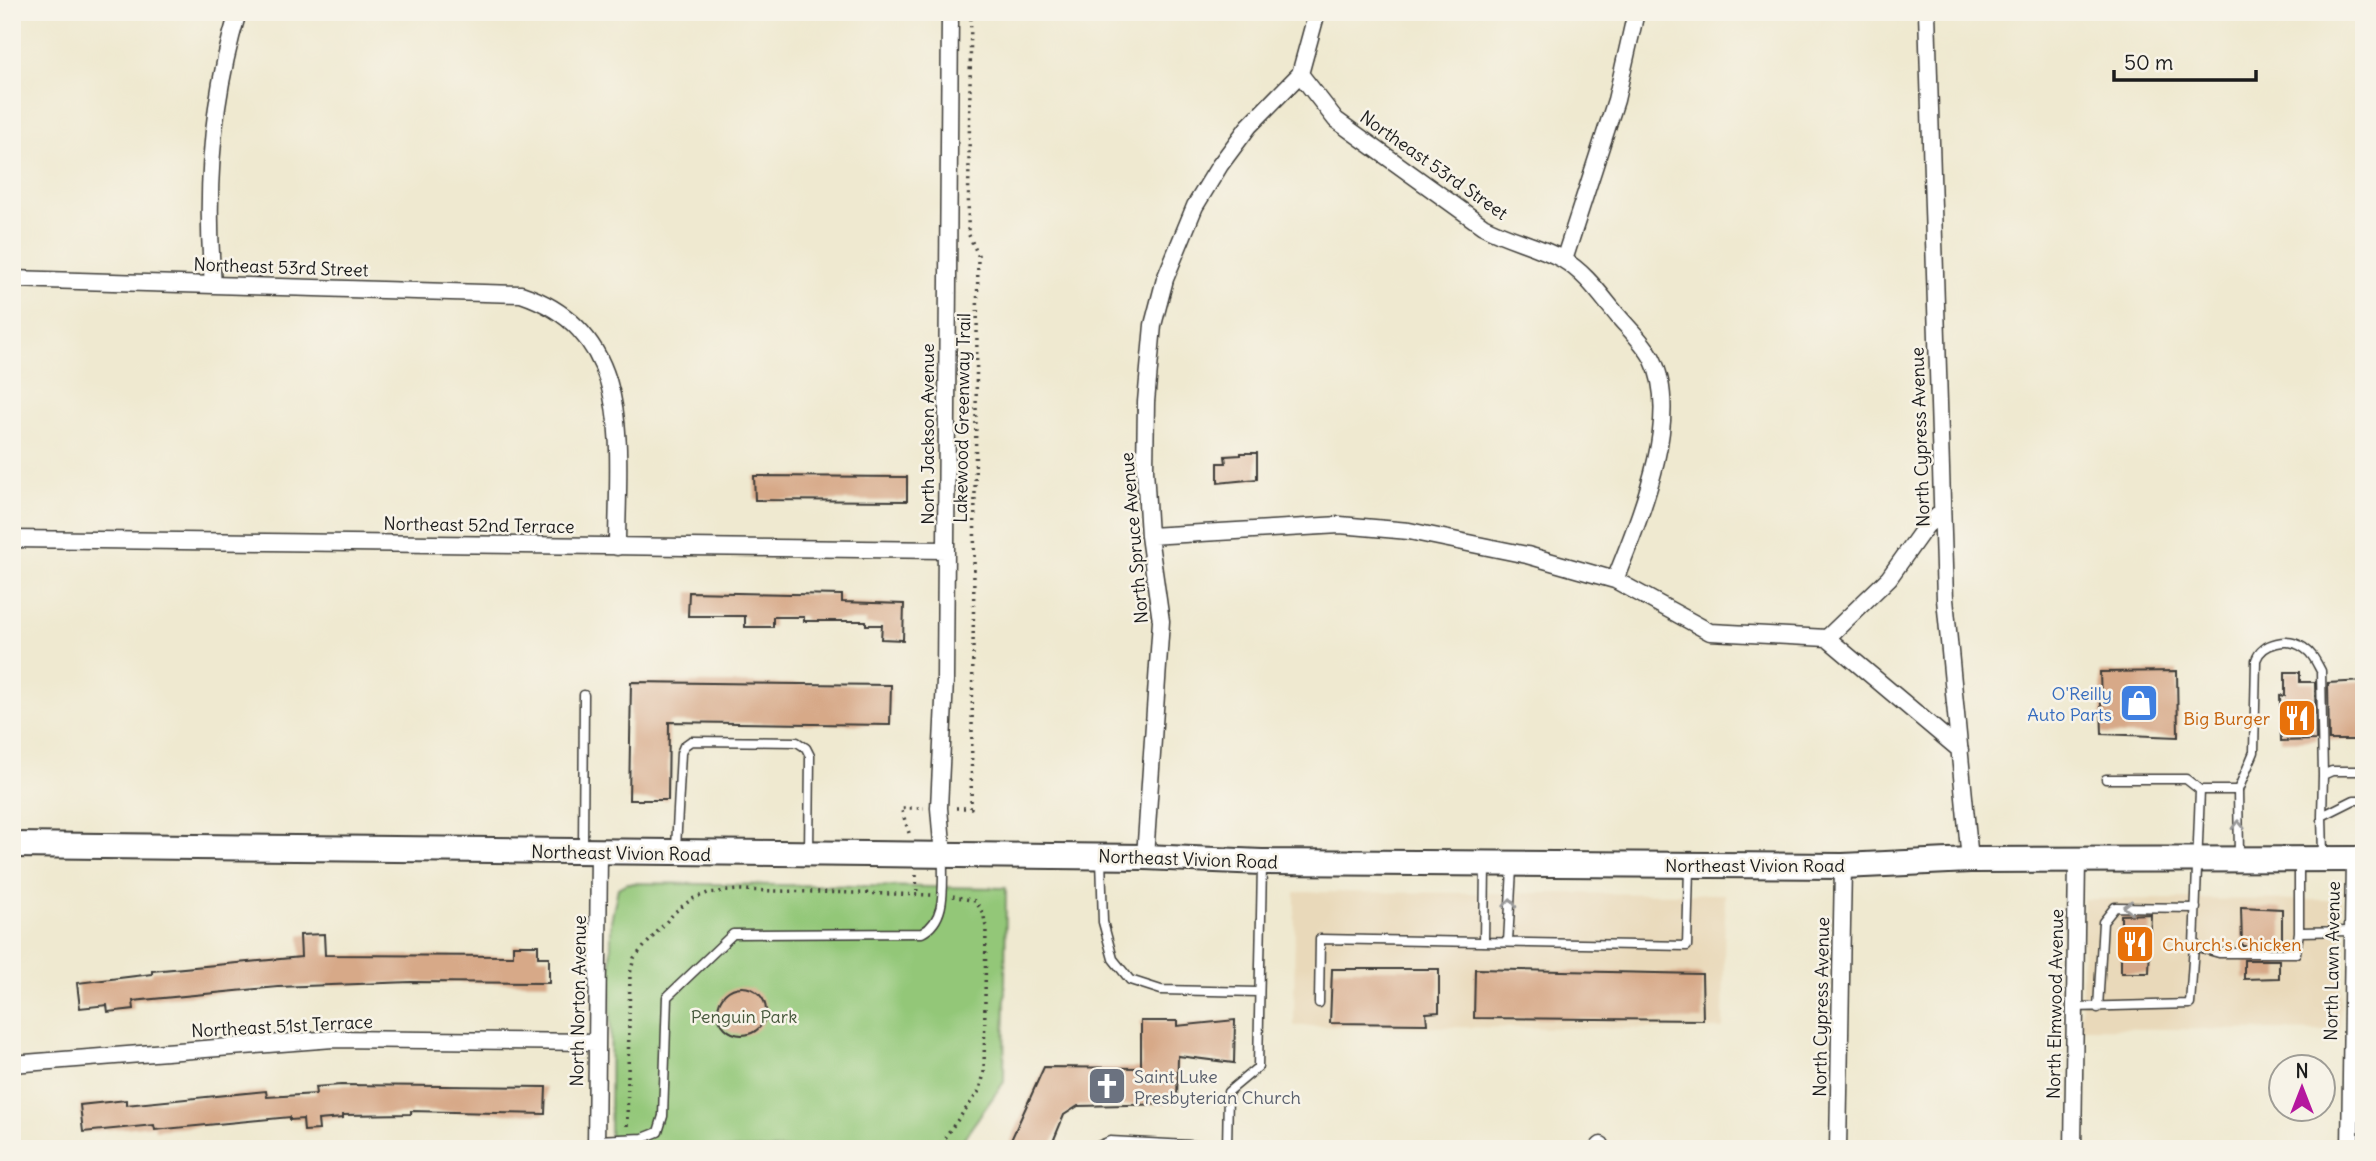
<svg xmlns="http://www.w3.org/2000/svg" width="2376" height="1161" viewBox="0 0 2376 1161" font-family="Delius,sans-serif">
  <rect width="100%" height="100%" fill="#f7f3e8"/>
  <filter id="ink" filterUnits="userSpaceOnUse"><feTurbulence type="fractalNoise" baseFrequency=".0143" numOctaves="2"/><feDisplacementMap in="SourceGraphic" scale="14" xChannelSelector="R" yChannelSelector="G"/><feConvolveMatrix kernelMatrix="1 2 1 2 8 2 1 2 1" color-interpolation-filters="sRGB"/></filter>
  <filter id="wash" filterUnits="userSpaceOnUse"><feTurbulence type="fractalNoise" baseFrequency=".00686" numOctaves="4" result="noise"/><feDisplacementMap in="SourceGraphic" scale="28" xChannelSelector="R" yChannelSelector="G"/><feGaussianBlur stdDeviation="1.57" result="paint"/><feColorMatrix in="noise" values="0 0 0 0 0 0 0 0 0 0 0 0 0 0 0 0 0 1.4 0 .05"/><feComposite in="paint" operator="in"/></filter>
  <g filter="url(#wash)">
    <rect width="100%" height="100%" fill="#efe9d0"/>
    <path fill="#e9d9ba" d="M1295,892l430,2 -2,135 -429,-3z
      M2084,899l258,1 -2,131 -259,-3z"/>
    <path fill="#93c778" stroke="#58724a" stroke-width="2" d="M627,883l379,5 -2,194 -48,67h-346l1,-228 7,-33z"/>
    <g id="blocks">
      <path fill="#d7a988" d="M1241,453h16v26l-39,4v-20h8l-1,-7 16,-1z
        M754,476l153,1v24l-152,-1z
        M689,592l153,3v7l62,2 -1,36 -22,-1 1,-14h-16v-4h-62v-4h-31v10h-28v-11h-57z
        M2177,671l1,66 -76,-3 -2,-62z
        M2285,672h15v10h15l1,58 -35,1 -1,-46 5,1z
        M2364,681v59h-35l-1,-57z
        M631,682l260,3 -1,40 -221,-3 -1,78h-39z
        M2241,907l41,2v37h-40z
        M2151,914l-2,59h-28v-58z
        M324,934l1,21 188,1v-11h25v12h11v26l-138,-1 -133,5 -145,14 1,8 -26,3 -1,-7 -27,3 -3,-25 75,-9v-3l149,-14 -1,-22z
        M2244,960h35v18l-35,1z
        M1332,969h107v43l-13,1 1,11 -97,-1z
        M1475,969l227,5 1,46 -229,-2z
        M718 1011a24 24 0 1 1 48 0a24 24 0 1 1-48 0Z
        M1235,1020l-1,43 -56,-7 -1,48 -99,2 -14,9 -14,34h-43l37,-82 97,1v-47h36v5z
        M341,1085l205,2 -1,27 -134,-3v3l-68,1v3l-25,2 1,10 -15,1 -1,-12 -13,1v-3l-135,13 -1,-5 -71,7 -3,-27 46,-5v5l140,-14 1,6 49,-3 -1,-7z"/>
    </g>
  </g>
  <g filter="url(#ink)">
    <use href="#blocks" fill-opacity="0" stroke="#3c3b37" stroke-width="2"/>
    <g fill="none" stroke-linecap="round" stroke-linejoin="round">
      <g stroke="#3c3b37" stroke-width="11">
        <path id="lane" d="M2106,779h80l14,11
          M2238,790h-38l-6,156 25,7h77l3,-21
          M2322,816l1,-41 9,-4h32
          M676,848l5,-95 3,-7 7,-5 106,1 9,6 4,8 -1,96
          M583,850l1,-155
          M2239,855l-1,-65 16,-38 2,-92c6,-18 33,-23 48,-12 9,6 12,14 17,23l2,104
          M2323,855l-1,-39 32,-16h10
          M1101,859l2,63 10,37 17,21 31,10 98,2
          M2299,862v70l53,-1
          M1484,942l1,-76
          M1508,942l4,-74
          M1319,1003l1,-64 367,7 2,-78
          M2075,1007l115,-3 4,-58
          M2098,1008l5,-86 12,-15 81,1
          M596,1140l47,-2 15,-6 5,-16 4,-119 66,-63 189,-1c26,-14 20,-48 21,-74
          M1091,1149l19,-8 117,6
          M1227,1149l1,-57 30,-25 4,-202"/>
      </g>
      <g stroke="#3c3b37" stroke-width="19">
        <path id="street" d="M1927,12l18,587 25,261
          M1300,74l36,46 147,106c26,14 54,19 79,33 24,14 39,37 56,57 11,13 26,27 34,42 31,61 -14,163 -37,222
          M1564,260l52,-160 20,-88
          M12,279l509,15c116,39 96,154 96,253
          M213,284c-8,-92 -2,-183 25,-272
          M1149,536l191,-11 69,6 118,24 88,25 95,52 117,6 133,112
          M12,539l934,11
          M1827,638l62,-60 37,-52 16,-14
          M943,856l-4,-48 6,-128 5,-668
          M1145,857l16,-236 -12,-85 -4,-67 1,-67 7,-77 12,-46 30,-73 25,-41 29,-39 51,-52 17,-62
          M12,1064l321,-25 264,3
          M596,1149l3,-296
          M1597,1149l4,-4
          M1838,1149l5,-283
          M2073,1149l4,-289
          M2350,1149l4,-290"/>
      </g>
      <g stroke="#3c3b37" stroke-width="28">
        <path id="primary" d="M12,845l1133,12 117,5 581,4 127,-6 394,-1"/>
      </g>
      <path stroke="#3c3b37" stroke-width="3.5" stroke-dasharray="2 5" stroke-linecap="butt" d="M956,808h15l7,-553 -10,-22 3,-221
        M909,833l-8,-25h23
        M916,875l1,20
        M627,1126l3,-152 4,-16 41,-46 17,-13 16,-6 31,-3 193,5
        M936,1149l44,-59 4,-17 2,-146 -3,-15 -8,-11 -22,-5"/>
      <use href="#lane" stroke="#fff" stroke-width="8"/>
      <use href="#street" stroke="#fff" stroke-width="16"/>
      <use href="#primary" stroke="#fff" stroke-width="24"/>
    </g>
    <defs><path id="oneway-chevron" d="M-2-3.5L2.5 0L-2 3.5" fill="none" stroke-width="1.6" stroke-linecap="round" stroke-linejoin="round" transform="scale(1.75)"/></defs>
    <g stroke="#999">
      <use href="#oneway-chevron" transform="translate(2238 825) rotate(-91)"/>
      <use href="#oneway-chevron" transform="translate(1510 903) rotate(-87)"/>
      <use href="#oneway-chevron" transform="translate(2128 907) rotate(-180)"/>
    </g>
  </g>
  <defs>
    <g id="shop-square" transform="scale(2.0125)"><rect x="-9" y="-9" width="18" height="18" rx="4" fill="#3f7fe0" stroke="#f7f3e8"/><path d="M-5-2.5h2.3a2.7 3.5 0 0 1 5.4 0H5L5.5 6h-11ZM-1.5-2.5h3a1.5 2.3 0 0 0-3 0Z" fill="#fff"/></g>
    <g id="restaurant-square" transform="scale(2.0125)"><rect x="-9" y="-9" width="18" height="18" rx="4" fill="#e8710a" stroke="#f7f3e8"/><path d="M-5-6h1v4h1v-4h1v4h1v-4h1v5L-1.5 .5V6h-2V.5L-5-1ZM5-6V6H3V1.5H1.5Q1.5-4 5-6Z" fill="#fff"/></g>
    <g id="church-square" transform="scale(2.0125)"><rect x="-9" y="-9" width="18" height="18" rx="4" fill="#6b7280" stroke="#f7f3e8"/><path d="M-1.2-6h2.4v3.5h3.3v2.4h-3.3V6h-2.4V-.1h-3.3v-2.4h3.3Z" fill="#fff"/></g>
  </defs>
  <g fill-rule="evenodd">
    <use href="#shop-square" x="2139" y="703"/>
    <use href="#restaurant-square" x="2297" y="718"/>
    <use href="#restaurant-square" x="2135" y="944"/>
    <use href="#church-square" x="1107" y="1086"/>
  </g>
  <g text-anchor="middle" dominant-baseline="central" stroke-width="5" stroke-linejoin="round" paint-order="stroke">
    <g font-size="18" fill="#1c1c1c" stroke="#f7f3e8">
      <text transform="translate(1434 165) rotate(35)">Northeast 53rd Street</text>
      <text transform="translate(281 267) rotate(2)">Northeast 53rd Street</text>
      <text transform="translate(962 418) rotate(-89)">Lakewood Greenway Trail</text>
      <text transform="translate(927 434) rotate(-90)">North Jackson Avenue</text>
      <text transform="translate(1920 437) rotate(-92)">North Cypress Avenue</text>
      <text transform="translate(479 525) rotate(1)">Northeast 52nd Terrace</text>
      <text transform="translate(1134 538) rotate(-95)">North Spruce Avenue</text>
      <text transform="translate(621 853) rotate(1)">Northeast Vivion Road</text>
      <text transform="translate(1188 859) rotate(2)">Northeast Vivion Road</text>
      <text x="1755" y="865">Northeast Vivion Road</text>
      <text transform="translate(2332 961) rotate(-89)">North Lawn Avenue</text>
      <text transform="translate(578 1001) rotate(-89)">North Norton Avenue</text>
      <text transform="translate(2055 1004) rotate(-89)">North Elmwood Avenue</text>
      <text transform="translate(1821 1007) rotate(-89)">North Cypress Avenue</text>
      <text transform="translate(282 1026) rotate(-3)">Northeast 51st Terrace</text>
    </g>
    <g font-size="18" fill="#366cbe" stroke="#f7f3e8" text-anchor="end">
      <text x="2112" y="693">O'Reilly<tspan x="2112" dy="21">Auto Parts</tspan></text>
    </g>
    <g font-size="18" fill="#c56008" stroke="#f7f3e8" text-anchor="end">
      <text x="2270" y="718">Big Burger</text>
      <text x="2162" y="944" text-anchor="start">Church's Chicken</text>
    </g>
    <g font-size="18" fill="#46583c" stroke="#f7f3e8">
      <text x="744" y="1016">Penguin Park</text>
    </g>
    <g font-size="18" fill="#5b616d" stroke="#f7f3e8" text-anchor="start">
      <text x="1134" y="1076">Saint Luke<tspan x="1134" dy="21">Presbyterian Church</tspan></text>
    </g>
  </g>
  <rect width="2376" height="1161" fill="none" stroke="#f7f3e8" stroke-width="42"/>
  <g transform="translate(2302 1088)"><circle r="33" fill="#f7f3e8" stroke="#9f9d96" stroke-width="2"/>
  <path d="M0-5L12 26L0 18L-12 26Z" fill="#b5179e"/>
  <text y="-10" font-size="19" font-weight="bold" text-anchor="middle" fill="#1c1c1c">N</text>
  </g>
  <path d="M2114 70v10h142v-10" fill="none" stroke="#1c1c1c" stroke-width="3.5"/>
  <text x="2124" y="70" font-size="21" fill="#1c1c1c" stroke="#f7f3e8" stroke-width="5" paint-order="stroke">50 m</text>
</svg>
